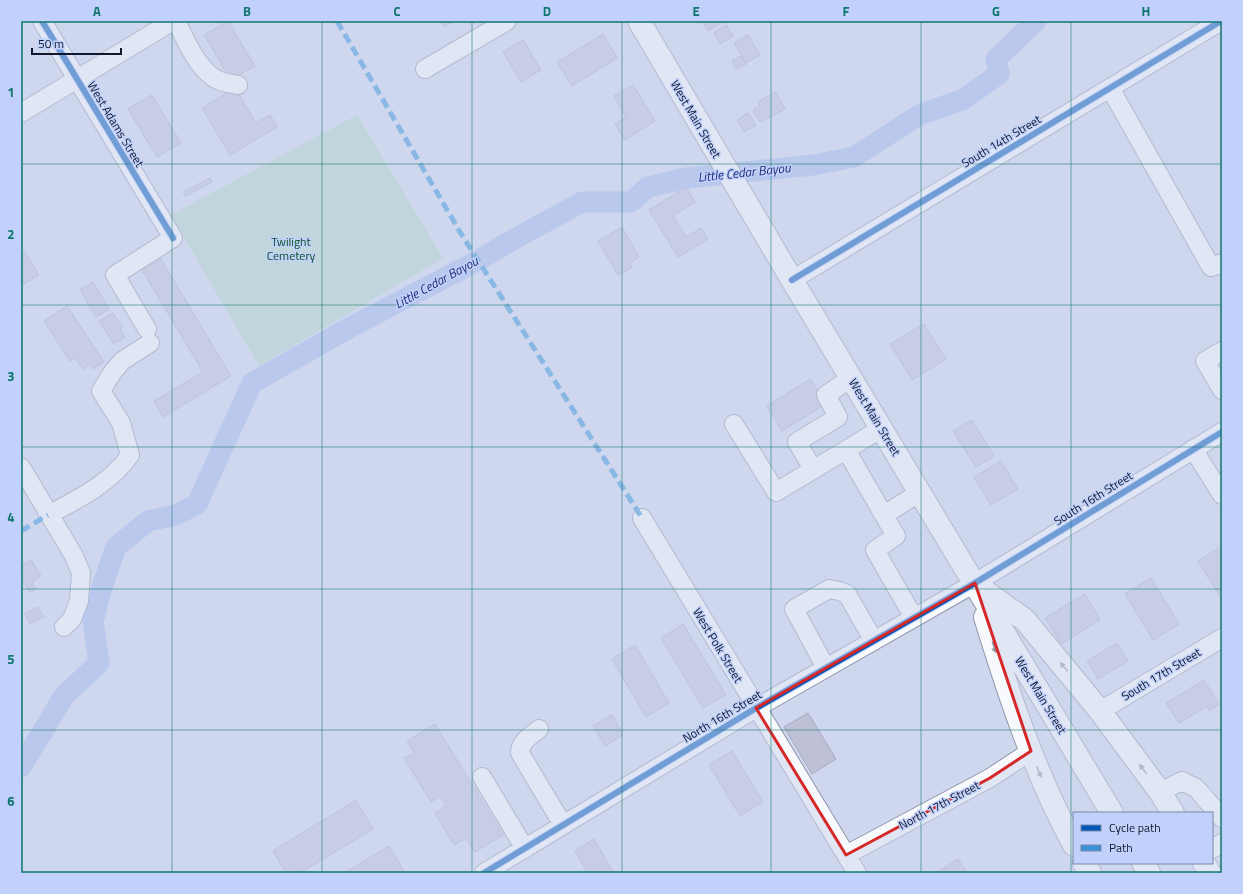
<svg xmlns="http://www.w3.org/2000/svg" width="1243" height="894" viewBox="0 0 1243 894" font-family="'Titillium Web',sans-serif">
  <rect width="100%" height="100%" fill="#ced7ee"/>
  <path fill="#b1d5c5" d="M357,115l86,143 -184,108 -88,-151z"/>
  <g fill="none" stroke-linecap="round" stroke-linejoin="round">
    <path stroke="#a3b5ea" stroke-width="21" d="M21,767l43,-71 35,-33 -6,-41 7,-29 16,-46 32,-26 28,-6 21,-11 55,-121 97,-55 130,-68 28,-17 75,-41h49l17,-15 38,-9 127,-13 41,-8 65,-42 45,-16 35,-25 -3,-15 40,-38"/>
  </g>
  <path fill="#bec0d7" stroke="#a8abbf" d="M228,21l27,45 -24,14 -27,-45z
    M441,21h13l-10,6z
    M702,21h22l-16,10z
    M726,25l7,11 -13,8 -6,-11z
    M603,34l14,24 -45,28 -15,-24z
    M748,35l12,20 -14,8 -12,-20z
    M523,40l18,30 -20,12 -18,-30z
    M741,56l5,8 -10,5 -4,-8z
    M633,85l22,36 -30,19 -10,-16 11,-7 -12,-21z
    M235,88l21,35 14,-8 7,12 -47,28 -28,-47z
    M776,92l9,17 -25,13 -7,-12 7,-4 -2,-4z
    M152,95l29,48 -24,14 -29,-48z
    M748,113l8,12 -12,7 -7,-12z
    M210,178l2,4 -26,14 -3,-4z
    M686,187l9,15 -22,14 13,21 15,-9 7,11 -30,18 -29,-47z
    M622,227l17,30 -9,6 2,4 -14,8 -20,-34z
    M25,252l14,23 -15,9 -3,-5v-24z
    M161,259l70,117 -68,41 -9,-16 49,-29 -61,-102z
    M93,282l16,27 -13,8 -16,-27z
    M67,306l37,56 -11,7 -3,-5 -7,5 -8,-11 -5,3 -26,-40z
    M113,313l10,15 -3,1 5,8 -11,7 -15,-23z
    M924,324l22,35 -34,21 -22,-36z
    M810,379l16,25 -44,27 -15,-25z
    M972,420l22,36 -18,11 -23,-36z
    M1001,461l17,28 -27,16 -17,-28z
    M1222,546v54l-24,-39z
    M31,560l10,16 -9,6 4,7 -6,3 -9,-14v-12z
    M1151,578l28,46 -26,16 -28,-46z
    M1085,594l15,26 -39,24 -16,-26z
    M38,607l6,10 -14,7 -5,-10z
    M683,624l43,71 -23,13 -42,-70z
    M1117,643l11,18 -30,18 -11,-18z
    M635,645l34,58 -23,14 -34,-58z
    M1204,680l15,24 -10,7 -2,-5 -28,17 -13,-20z
    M808,713l28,46 -24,15 -28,-47z
    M612,715l11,20 -18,11 -12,-20z
    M435,724l68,111 -28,17 -9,-14 -12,7 -19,-32 11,-7 -6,-10 -9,6 -27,-44 10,-5 -7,-12z
    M732,751l31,51 -23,14 -31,-51z
    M356,800l17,29 -73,44h-14l-13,-22z
    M594,839l20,34h-26l-13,-22z
    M389,846l16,27h-61z
    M958,859l9,14h-32z"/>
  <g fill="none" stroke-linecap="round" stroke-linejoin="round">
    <g stroke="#8f96a9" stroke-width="20">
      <path id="minor" d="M42,21l131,217 -58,37 32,54
        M176,21c9,18 23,52 44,60 5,2 12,3 18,4
        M425,69l82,-48
        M1110,88l101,179 11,-4
        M21,113l152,-92
        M792,280l429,-259
        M1222,351l-17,10 17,29
        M734,424l42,68 70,-42 50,86 -21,14 39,68
        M1193,449l29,46
        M846,450l36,-22
        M21,467l53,89 7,17 -2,28 -7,18 -8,8
        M813,469l-16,-27 41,-25 -12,-22 25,-17
        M48,515c30,-16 63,-32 82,-60l-9,-32 -20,-32 11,-18 10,-12 28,-18
        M884,515l36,-23
        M642,518l215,355
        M826,668l-32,-59 35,-20 10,2 8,3 27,47
        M1100,711l122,-73
        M539,729c-8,7 -19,12 -19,24l43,72
        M482,777l43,72
        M1160,792l22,-11 14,7 26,30
        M1212,849l10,-6
        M846,855l144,-77 41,-27
        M484,873l272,-165 219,-125 247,-151"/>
    </g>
    <g stroke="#8f96a9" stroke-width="24">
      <path id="major" d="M639,21l153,259 320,533
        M982,589l43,31 75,91 60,81 13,21
        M985,617c24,78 50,157 89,228
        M1084,863l6,10
        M1143,863l6,10
        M1204,863l6,10"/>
    </g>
    <use href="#minor" stroke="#f8f9fc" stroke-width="18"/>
    <use href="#major" stroke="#f8f9fc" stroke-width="22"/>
    <path stroke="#3893d7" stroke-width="5" stroke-dasharray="10 5" stroke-linecap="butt" d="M337,21l123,211 182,286
      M21,531l27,-16"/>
    <g stroke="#c1d1fb" stroke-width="8">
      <path id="cycleway" d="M42,21l131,217
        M792,280l429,-259
        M484,873l272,-165 219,-125 247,-151"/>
    </g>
    <use href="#cycleway" stroke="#0057b8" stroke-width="6"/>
  </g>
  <defs><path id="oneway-solid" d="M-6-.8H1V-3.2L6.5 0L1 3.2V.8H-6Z"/></defs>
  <g fill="#90949e">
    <use href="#oneway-solid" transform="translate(994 647) rotate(73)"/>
    <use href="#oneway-solid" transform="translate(1064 667) rotate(-130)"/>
    <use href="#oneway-solid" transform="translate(1143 769) rotate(-127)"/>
    <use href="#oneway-solid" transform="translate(1039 772) rotate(67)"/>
  </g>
  <path d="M0 0H1243V894H0ZM975,583l56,168 -41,27 -144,77 -90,-147z" fill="#ced7ee" fill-opacity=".55" fill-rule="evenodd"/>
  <path fill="none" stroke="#d62828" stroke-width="3" stroke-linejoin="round" d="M975,583l56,168 -41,27 -144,77 -90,-147z"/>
  <path fill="none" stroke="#0f766e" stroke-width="1" stroke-opacity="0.55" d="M172,21v852M322,21v852M472,21v852M622,21v852M771,21v852M921,21v852M1071,21v852M21,164h1201M21,305h1201M21,447h1201M21,589h1201M21,730h1201"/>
  <g text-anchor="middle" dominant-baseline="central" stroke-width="3" stroke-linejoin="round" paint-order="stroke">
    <g font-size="12" fill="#12182b" stroke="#c1d1fb">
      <text transform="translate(696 119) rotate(60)">West Main Street</text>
      <text transform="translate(116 124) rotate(59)">West Adams Street</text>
      <text transform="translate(1001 141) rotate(-31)">South 14th Street</text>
      <text transform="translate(875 417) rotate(59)">West Main Street</text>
      <text transform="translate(1093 498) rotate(-32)">South 16th Street</text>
      <text transform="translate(718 645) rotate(59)">West Polk Street</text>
      <text transform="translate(1161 674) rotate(-31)">South 17th Street</text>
      <text transform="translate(1041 695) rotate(59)">West Main Street</text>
      <text transform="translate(722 716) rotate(-31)">North 16th Street</text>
      <text transform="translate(939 805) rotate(-28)">North 17th Street</text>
    </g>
    <g font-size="12" fill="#054f20" stroke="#c1d1fb">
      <text x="291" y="241">Twilight<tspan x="291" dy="14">Cemetery</tspan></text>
    </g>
    <g font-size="13" font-style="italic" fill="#1e2e78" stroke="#c1d1fb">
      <text transform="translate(744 172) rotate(-6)">Little Cedar Bayou</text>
      <text transform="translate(436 282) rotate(-29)">Little Cedar Bayou</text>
    </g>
  </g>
  <rect width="1243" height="894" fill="none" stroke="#c1d1fb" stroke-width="44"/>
  <rect x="1073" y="812" width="140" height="52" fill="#c1d1fb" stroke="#7b87a8"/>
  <rect x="1081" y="825" width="20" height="6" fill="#0057b8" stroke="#7b87a8"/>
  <text x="1109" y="832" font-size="12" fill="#12182b">Cycle path</text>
  <rect x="1081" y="845" width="20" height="6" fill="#3893d7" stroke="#7b87a8"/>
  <text x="1109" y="852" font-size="12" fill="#12182b">Path</text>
  <path d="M32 48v6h89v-6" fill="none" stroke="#12182b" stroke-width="2"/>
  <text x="38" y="48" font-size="12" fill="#12182b" stroke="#c1d1fb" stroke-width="3" paint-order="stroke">50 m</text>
  <rect x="22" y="22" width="1199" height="850" fill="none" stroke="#0f766e" stroke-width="1.5"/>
  <g font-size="13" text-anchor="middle" font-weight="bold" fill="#0f766e">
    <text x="97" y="16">A</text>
    <text x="247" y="16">B</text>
    <text x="397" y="16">C</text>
    <text x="547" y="16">D</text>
    <text x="696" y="16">E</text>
    <text x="846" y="16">F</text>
    <text x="996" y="16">G</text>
    <text x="1146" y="16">H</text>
    <text x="11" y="97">1</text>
    <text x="11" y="239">2</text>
    <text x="11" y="381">3</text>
    <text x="11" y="522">4</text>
    <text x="11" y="664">5</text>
    <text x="11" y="806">6</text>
  </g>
</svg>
